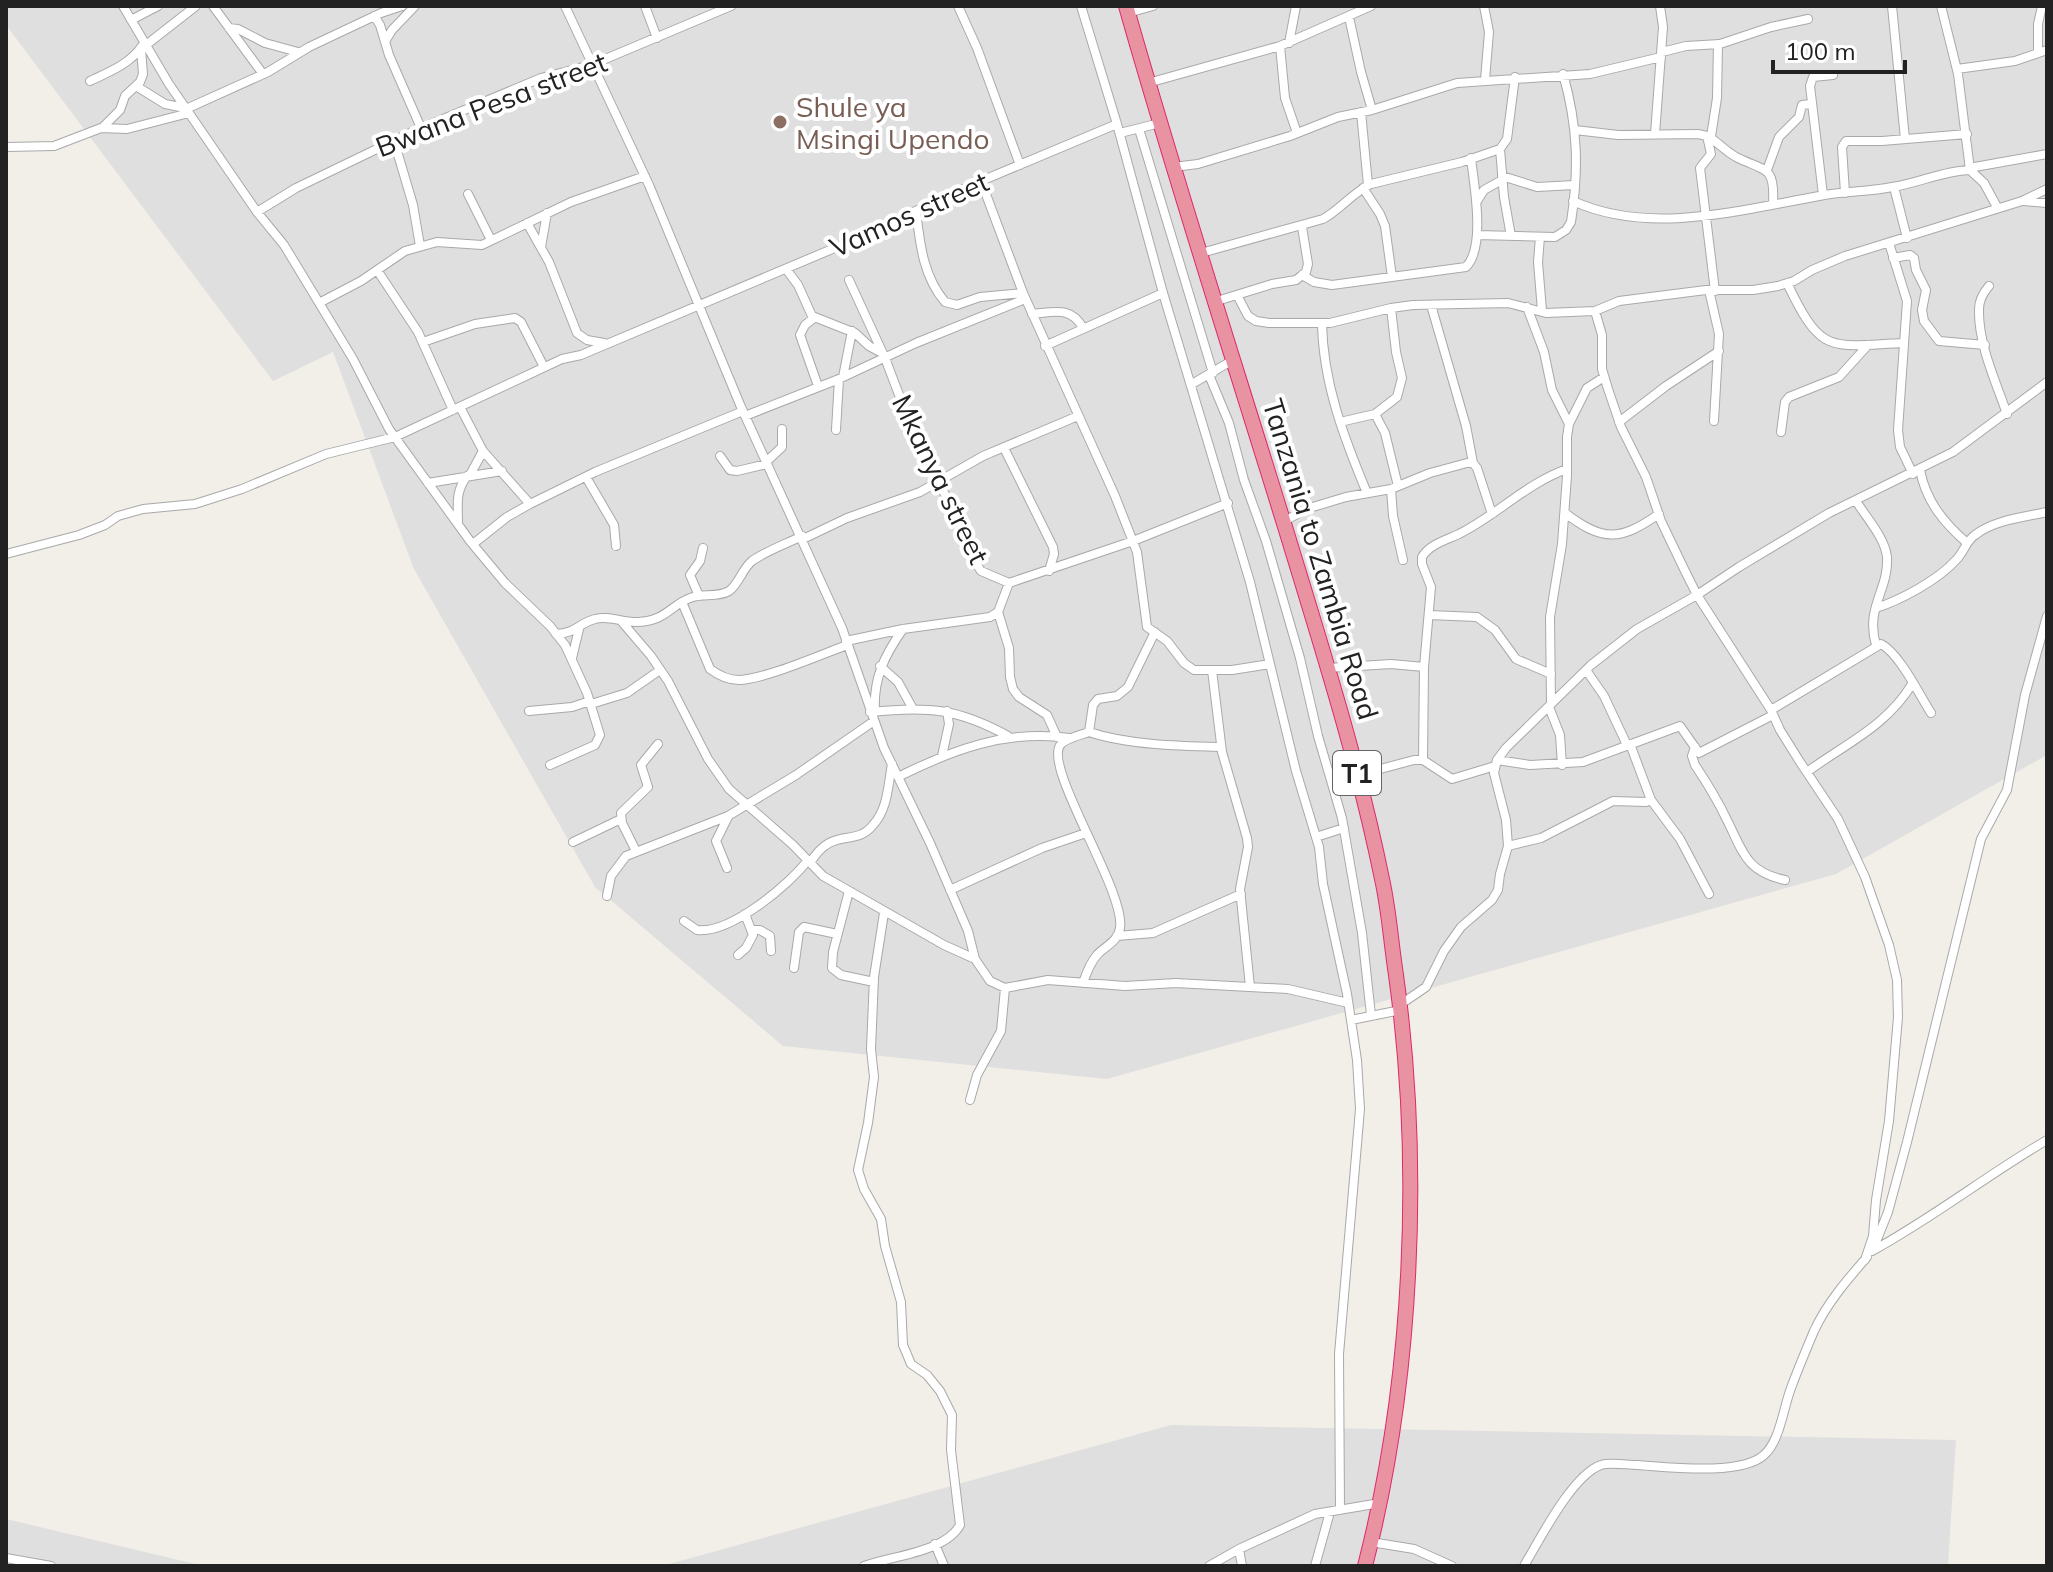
<svg xmlns="http://www.w3.org/2000/svg" width="2053" height="1572" viewBox="0 0 2053 1572" font-family="Mulish,sans-serif">
  <rect width="100%" height="100%" fill="#f2efe9"/>
  <path fill="#e0dfdf" d="M6,6h2041v749l-211,119 -729,205 -324,-33 -188,-159 -181,-318 -81,-217 -60,29 -267,-356z
    M1171,1425l785,15 -8,126h-1286z
    M6,1519l198,47h-198z"/>
  <g fill="none" stroke-linecap="round" stroke-linejoin="round">
    <g stroke="#a9a9a9" stroke-width="10">
      <path id="street" d="M123,6l46,78 88,128 27,33 69,114 36,70 81,112 35,42 45,43 15,19 22,48 13,42 -5,10 -45,20
        M213,6l50,68
        M565,6l84,179 92,222 101,221 42,120 46,95 38,88 7,28 15,22 15,7 43,-8 77,6 51,-3 112,6 60,14
        M645,6l12,32
        M958,6l19,42 43,117
        M1081,6l36,118 46,169 87,289 46,189 23,76 4,37 24,110 10,66 3,49 -21,245 1,156
        M1484,6l5,26 -4,48
        M1892,6l13,133
        M1941,6l17,68 12,96
        M1128,13l25,-7
        M374,16l6,9 9,30 32,73
        M1349,17l12,55 11,38
        M131,20l27,-14
        M229,28l9,1 27,14 33,9
        M386,40l6,-10 23,-24
        M1289,43l7,-37
        M146,45l50,-39
        M1280,46l5,52 12,35
        M1662,52l24,-6 34,-2 51,-17 37,-8
        M2038,53v-29l4,-18
        M1957,69l58,-8 32,-11
        M90,81c19,-9 40,-17 52,-35
        M1148,83l132,-37 91,-40
        M136,86l29,18 20,4
        M186,109l82,-37 41,-25 72,-34 21,-7
        M1361,112l7,73
        M102,128l18,-18 5,-14 15,-14 3,-8 -2,-25
        M1139,129l74,244
        M1575,130l43,5 80,-1 9,2 4,18 -11,14 15,123
        M1120,133l40,-10
        M1655,134l8,-107 -3,-21
        M1711,138c8,6 16,14 25,19 30,15 39,8 37,47
        M394,141l19,64 7,41
        M1710,143l7,-45 1,-54
        M6,147l48,-1 47,-18 26,1 62,-16
        M1500,149l4,48 7,39
        M1173,167l25,-3 92,-28 48,-19 34,-7 85,-27 133,-9 71,-17
        M1969,168l78,-14
        M1767,170l12,-33 20,-20 3,-12 9,-1
        M1502,176l35,11 37,-2
        M981,181l42,112 92,203 22,56 10,75 20,14 17,22 10,7h38l38,-6
        M1894,187l13,51
        M1363,188l17,26 5,12 7,51
        M1845,193l-3,-46 4,-6h36l85,-7
        M468,194l23,46
        M1823,195l-13,-109 3,-9 20,-2
        M1477,201l7,-11 18,-10
        M1573,201c77,35 167,9 246,-5 24,-5 49,-4 73,-9 27,-4 50,-16 78,-17l14,13 13,24
        M2024,201l23,2
        M916,211c4,33 7,65 29,91l12,3 23,-8 43,-4
        M257,212l39,-24 116,-56 129,-54 50,-13 140,-59
        M527,223l22,39 28,71 10,7 17,3
        M1477,235l78,2 11,-7 5,-8c8,-52 7,-96 -8,-148
        M1540,237l-2,25 4,49
        M1889,243l18,58 -9,129 2,17 13,27
        M541,247l6,-34
        M1201,253l122,-34c18,-10 29,-26 48,-35l91,-22 38,-13 7,-10 8,-62
        M1893,258l17,-3 4,3 2,12 10,20 -4,20 2,11 15,20 46,4
        M786,269l12,16 14,31 43,17 14,13 13,7
        M377,270l41,62 35,78
        M1302,275l12,7 18,3 134,-18c20,-20 8,-82 5,-109
        M849,280l36,78 35,92 40,71 15,41 6,9 28,12 124,-42 95,-38
        M1787,283c35,73 42,63 117,60
        M1989,286c-6,7 -10,14 -10,23 -1,35 17,73 28,105
        M1709,290l10,44 -5,87
        M1237,295l11,21 8,5 13,2h61l61,-15 22,-3 95,-2 38,10 49,-2 7,24v34l6,20 13,38 25,50 15,44 23,48 13,26 74,115 9,20 20,32 38,57 27,58 24,68 8,35 1,37 -9,104 -13,79 -3,36 -8,24
        M1217,301l55,-17 24,-4 10,-8 2,-8 -6,-37
        M319,303l42,-22 44,-30 32,-9 45,3 89,-43 74,-26
        M1431,305l35,121 7,37
        M1527,307l17,45 8,38 17,34
        M1595,311l24,-10 87,-11h47l25,-4 16,-5 18,-11 33,-14 177,-55 25,-12
        M1032,314c22,-2 39,-8 51,14
        M814,318l-9,7 -5,10 18,51
        M1322,323c1,60 22,115 45,170
        M423,342l52,-18 40,-6 6,4 23,45
        M1045,346l118,-53
        M1209,375l20,48 15,57 22,61 34,117 18,78 24,82 20,115 9,82
        M843,377l9,-46
        M1192,384l41,-24
        M460,407l23,44 47,53
        M1375,414l10,19 13,53
        M745,416l94,-37 77,-36 109,-44
        M1340,422l35,-8 22,-17 5,-19 -6,-26 -5,-44
        M1619,422l47,-36 53,-35
        M836,430l3,-51
        M1781,432l4,-30 4,-5 50,-20 29,-32
        M1004,448l49,99 1,7 -5,17
        M720,456l10,14 7,1 30,-7
        M766,462l16,-15v-18
        M1920,470c6,31 23,52 47,73
        M470,475l13,-24
        M586,477l28,48 2,21
        M428,483l74,-12
        M1391,489l2,27 10,44
        M1856,501c10,16 29,37 31,56 2,33 -22,50 -11,88
        M1565,513c38,29 55,28 94,1
        M1283,522l23,-13 40,-12 45,-8 39,-16 37,-10h6l4,5 15,46
        M458,523c0,-19 -3,-31 9,-47
        M803,539l44,-21 73,-26 63,-36 95,-40
        M473,544l34,-27 23,-13 65,-32 148,-61
        M6,554l73,-19 26,-10 13,-9 25,-7 52,-5 47,-15 84,-35 69,-17 167,-78 19,-4 256,-108 144,-66 136,-57
        M699,596l-9,-21 10,-14 3,-13
        M682,602l28,67c8,6 18,11 29,11 26,-1 81,-25 108,-35
        M1876,608c25,-8 62,-28 80,-48 8,-8 10,-19 19,-25 19,-15 49,-18 72,-23
        M998,612l11,36 1,29 3,12 6,8 28,18 10,22
        M1429,615l48,2 18,13 21,29 35,15
        M622,622l29,34 17,25 40,78 21,30 64,56 30,31 121,69 31,14
        M556,634c21,-1 23,-11 39,-15 14,-4 28,4 43,3 29,-1 34,-19 55,-25 11,-3 27,0 36,-6 10,-7 13,-22 23,-30 14,-10 34,-17 50,-25
        M846,641l57,-12 87,-12 8,-5 11,-29
        M572,658l7,-29
        M880,666l18,16 15,27
        M1328,668l63,-4 33,3
        M1212,670l10,82 25,86 1,9 -8,42 10,98
        M1586,670l18,26 23,49
        M591,704l36,-11 33,-23
        M1551,704l-1,-87 12,-73 5,-68v-39l2,-13 18,-36 17,-11
        M1549,707l11,28 2,30
        M1771,710l110,-66c18,9 38,50 50,69
        M529,711l43,-4 18,-6
        M870,712c57,-6 87,-4 138,24
        M875,712c-2,-33 9,-56 28,-83
        M1089,732c39,13 91,14 132,15
        M1695,747l-3,9 3,9c12,18 23,36 32,55 16,32 19,52 58,60
        M942,756l7,-32 -2,-13
        M1423,760l1,-93 7,-80 -9,-23v-7c8,-13 24,-17 37,-23 38,-19 68,-51 108,-65
        M1497,760l33,5 53,-3 97,-36 19,27 74,-38
        M1807,772c38,-28 80,-46 105,-88
        M1358,775l56,-15h9l29,19 43,-13
        M898,777c54,-27 109,-48 171,-39
        M1651,800l29,39 29,55
        M1316,837l28,-9
        M573,842l48,-23
        M1508,846l33,-8 72,-37 33,1 5,-2 -21,-56
        M636,851l-14,-28 -1,-10 27,-26 -7,-22 17,-21
        M810,863c23,-38 45,-15 63,-38 15,-16 15,-40 19,-61
        M727,868l-11,-27 12,-24
        M950,890l92,-42 44,-15
        M849,891l-16,61 -1,16 9,7 33,7
        M607,896l4,-20 15,-20 102,-40 68,-41 78,-54
        M684,921l13,9c33,4 91,-44 111,-70
        M753,930h7l10,6 1,15
        M1117,936l36,-3 88,-39
        M738,955l8,-7 7,-13 -8,-21
        M794,968l5,-36 5,-5 33,7
        M1083,983c3,-9 7,-20 14,-28 8,-9 21,-13 23,-27 6,-37 -79,-163 -59,-184 6,-6 20,-9 28,-12l4,-27 5,-6 19,-3 11,-9 27,-55
        M1401,1004l25,-17 18,-36 17,-24 31,-27 6,-10 2,-16 8,-28 -2,-26 -12,-47 3,-13 9,-12 85,-83 46,-36 60,-34 42,-28 90,-54 124,-61 94,-70
        M1351,1020l50,-10
        M970,1100l7,-25 24,-44 4,-43
        M1876,1242l12,-30 19,-70 74,-303 26,-49 18,-95 22,-79
        M1872,1251c61,-33 115,-76 175,-111
        M1371,1542l43,7 38,17
        M935,1544l9,22
        M1239,1549l3,17
        M6,1558l45,8
        M864,1566c27,-10 82,-14 96,-41l-9,-75 1,-35 -12,-24 -13,-16 -16,-11 -5,-12 -3,-7 -2,-43 -16,-56 -4,-27 -17,-30 -6,-19 10,-47 6,-46 -3,-28 3,-72 10,-64
        M1209,1566l30,-17 76,-35 65,-11
        M1315,1566l15,-54
        M1524,1566c15,-25 48,-91 77,-101 10,-3 26,0 37,0 30,2 103,11 126,-10 16,-14 19,-46 27,-67 7,-19 15,-38 23,-57 13,-28 33,-51 53,-74"/>
    </g>
    <g stroke="#dc2a67" stroke-width="16">
      <path id="highway" d="M1126,6c50,176 106,349 160,524 35,115 72,231 96,349 7,31 9,64 14,96 26,189 17,405 -31,591"/>
    </g>
    <use href="#street" stroke="#fff" stroke-width="8"/>
    <use href="#highway" stroke="#e892a2" stroke-width="14"/>
  </g>
  <circle fill="#8d6e63" stroke="#fff" stroke-width="3" cx="780" cy="122" r="8"/>
  <g text-anchor="middle" dominant-baseline="central" stroke-width="8" stroke-linejoin="round" paint-order="stroke">
    <rect fill="#fff" stroke="#646464" stroke-width="2" x="1333" y="751" width="48" height="44" rx="6"/>
    <g font-size="26" font-weight="bold" fill="#222">
      <text x="1357" y="773">T1</text>
    </g>
    <g font-size="28" fill="#222" stroke="#fff">
      <text transform="translate(491 104) rotate(-21)">Bwana Pesa street</text>
      <text transform="translate(909 214) rotate(-24)">Vamos street</text>
      <text transform="translate(941 479) rotate(64)">Mkanya street</text>
      <text transform="translate(1321 559) rotate(73)">Tanzania to Zambia Road</text>
    </g>
    <g font-size="28" fill="#785e54" stroke="#fff" text-anchor="start">
      <text x="796" y="106">Shule ya<tspan x="796" dy="32">Msingi Upendo</tspan></text>
    </g>
  </g>
  <rect width="2053" height="1572" fill="none" stroke="#222222" stroke-width="16"/>
  <path d="M1773 60v12h132v-12" fill="none" stroke="#222222" stroke-width="4"/>
  <text x="1785" y="60" font-size="24" fill="#222222" stroke="#ffffff" stroke-width="6" paint-order="stroke">100 m</text>
</svg>
